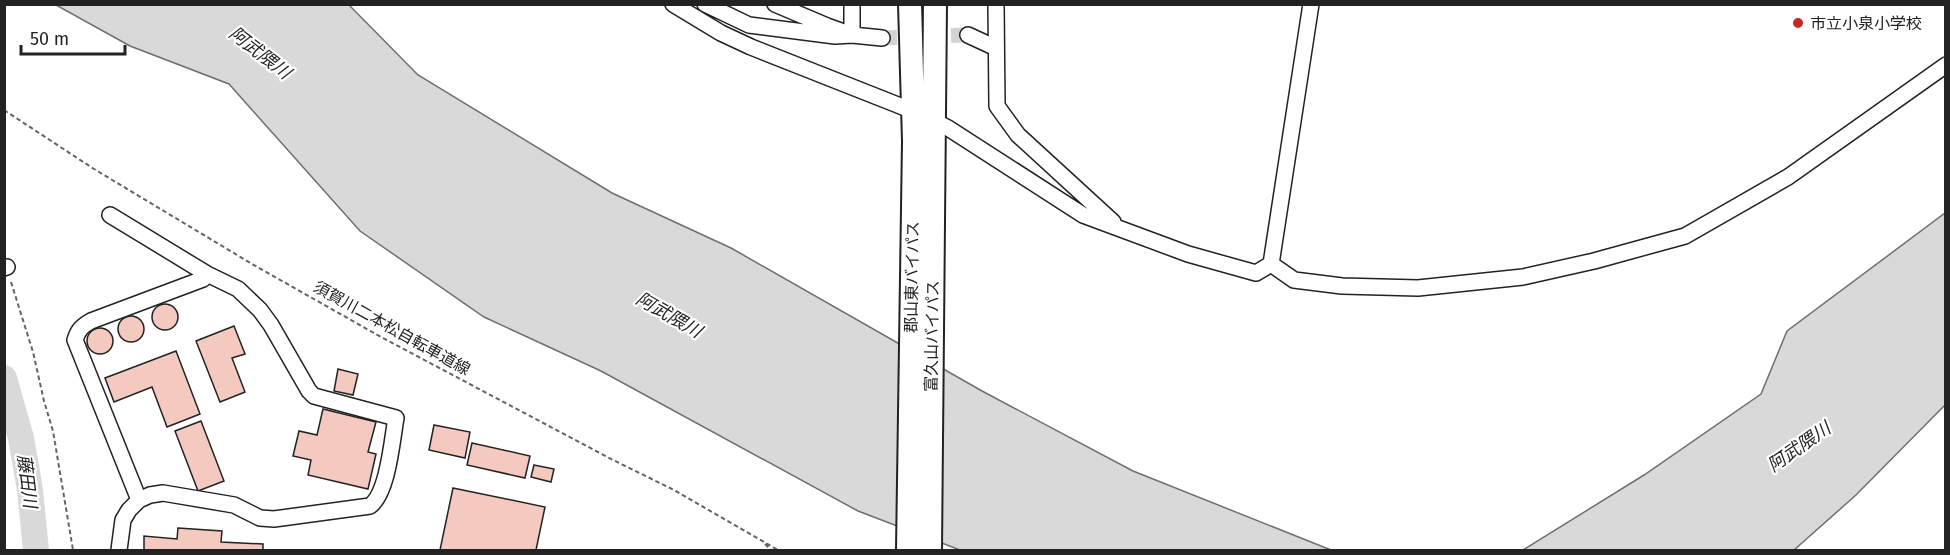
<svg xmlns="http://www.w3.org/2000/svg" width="1950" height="555" viewBox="0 0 1950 555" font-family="'Fira Sans','Noto Sans JP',sans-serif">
  <rect width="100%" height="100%" fill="#fff"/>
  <path fill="#d9d9d9" stroke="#6f6f6f" stroke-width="1.5" d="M56,5h293l69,70 194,118 119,55 251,143 151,80 198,79h-371l-102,-39 -257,-140 -117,-54 -124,-86 -131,-147 -99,-38z
    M1945,213v192l-89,90 -62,55h-271l121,-75 117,-81 26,-63z"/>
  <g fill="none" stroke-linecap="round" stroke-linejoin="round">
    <path stroke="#d9d9d9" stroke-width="26" d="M4,378l17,60 9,52 6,60"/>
  </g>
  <path fill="#f3c9c0" stroke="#222" stroke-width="1.5" d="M152 317a13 13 0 1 1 26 0a13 13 0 1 1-26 0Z
    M118 329a13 13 0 1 1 26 0a13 13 0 1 1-26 0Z
    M234,326l11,28 -13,4 13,34 -25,10 -24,-61z
    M87 341a13 13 0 1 1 26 0a13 13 0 1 1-26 0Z
    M176,351l24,63 -33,13 -15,-40 -38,15 -9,-24z
    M338,369l20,5 -5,21 -19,-4z
    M323,409l53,13 -8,30 8,2 -8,35 -60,-14 3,-15 -18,-4 6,-25 18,4z
    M201,421l23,60 -26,10 -23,-60z
    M434,425l36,7 -5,26 -36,-8z
    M472,443l58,13 -5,22 -58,-13z
    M534,465l20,4 -3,13 -20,-5z
    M453,488l92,19 -9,43h-96z
    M178,528l44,3 -1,11 42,2v6h-119v-14l33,3z"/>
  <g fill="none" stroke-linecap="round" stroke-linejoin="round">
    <path stroke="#d3d3d3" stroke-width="15" stroke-dasharray="15 8" stroke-linecap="butt" d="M882,38l86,-3"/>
    <g stroke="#222" stroke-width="18">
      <path id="minor" d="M673,4l48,29 30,14 162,64
        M705,4l44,21 86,11 17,-1 30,3
        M775,4l52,22 25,9v-31
        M996,4l1,102 21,29 95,87
        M968,35l28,13
        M934,121l14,7 135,87 105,39 68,19 15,-9 23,16 48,6 76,2 105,-11 71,-16 91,-25 103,-59 158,-112
        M110,215l97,59 31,15 22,21 11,15 38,66 5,5 82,22c-4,22 -8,75 -26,88l-96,13 -14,-1 -26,-13 -71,-12 -13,2 -11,5 -10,10 -6,10 -4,30
        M1271,264l40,-260
        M4,268l3,-1
        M139,500l-64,-160c3,-10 7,-14 16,-19l112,-42 4,-5"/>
    </g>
    <g stroke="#222" stroke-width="26">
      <path id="highway" d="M908,550l6,-409 -4,-137
        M930,550l5,-546"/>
    </g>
    <path stroke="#646464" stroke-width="2" stroke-dasharray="4.5 3" stroke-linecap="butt" d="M4,110l90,59 158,95 129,73 232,123 59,29 106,61
      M11,282l22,70 11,49 9,30 20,119
      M765,544l6,6"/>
    <use href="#minor" stroke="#fff" stroke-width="15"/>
    <use href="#highway" stroke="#fff" stroke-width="22"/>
  </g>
  <circle fill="#c62828" stroke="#fff" stroke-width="2" cx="1798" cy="23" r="6"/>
  <g text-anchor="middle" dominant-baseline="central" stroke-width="4.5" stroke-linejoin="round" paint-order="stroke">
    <g font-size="16" fill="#222" stroke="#fff" text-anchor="start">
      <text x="1810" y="23">市立小泉小学校</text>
    </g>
    <g font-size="16" fill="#222" stroke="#fff">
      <text transform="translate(912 277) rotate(-89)">郡山東バイパス</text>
      <text transform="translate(392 328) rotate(29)">須賀川二本松自転車道線</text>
      <text transform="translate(932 336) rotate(-89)">富久山バイパス</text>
    </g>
    <g font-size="18" font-style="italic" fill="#222" stroke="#fff">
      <text transform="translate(260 53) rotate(38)">阿武隈川</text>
      <text transform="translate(669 315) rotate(30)">阿武隈川</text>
      <text transform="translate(1799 447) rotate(-35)">阿武隈川</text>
      <text transform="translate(27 481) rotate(83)">藤田川</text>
    </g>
  </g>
  <rect width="1950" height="555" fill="none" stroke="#222222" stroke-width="12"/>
  <path d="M21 45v9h104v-9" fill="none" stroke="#222222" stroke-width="3"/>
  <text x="30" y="45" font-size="18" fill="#222222" stroke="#ffffff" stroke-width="4.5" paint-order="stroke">50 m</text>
</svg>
